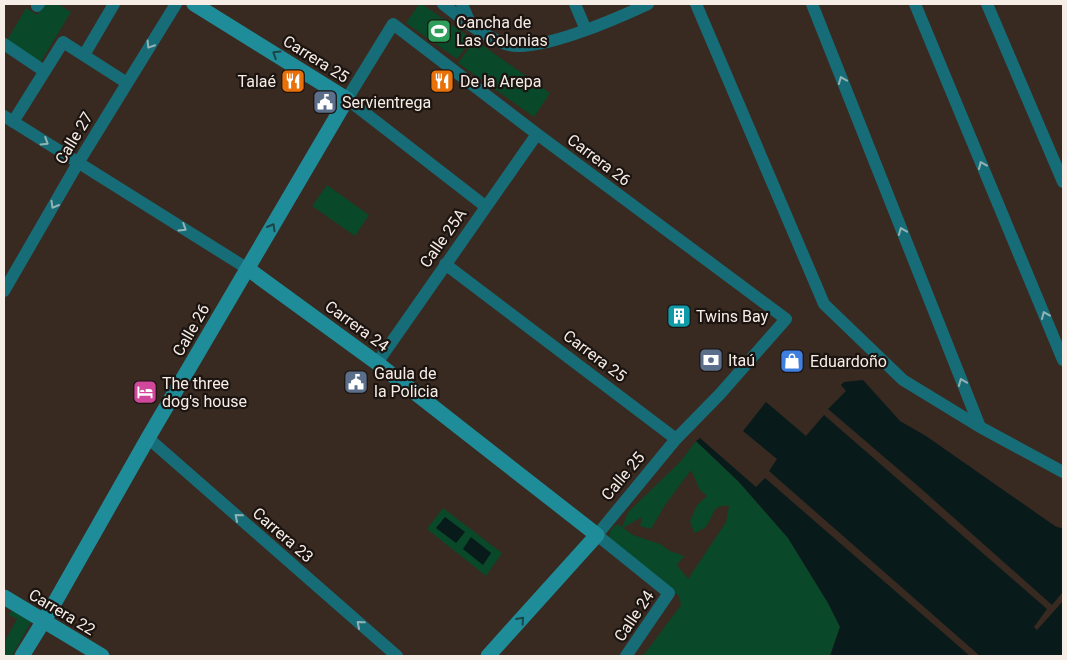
<svg xmlns="http://www.w3.org/2000/svg" width="1067" height="660" viewBox="0 0 1067 660" font-family="Roboto,sans-serif">
  <rect width="100%" height="100%" fill="#392a21"/>
  <path fill="#094828" fill-rule="evenodd" d="M44,4h14l13,8 -31,51 -34,-21 20,-34 11,7z
    M419,4h3l50,35 -15,20 -51,-36z
    M475,40l75,53 -16,24 -76,-54z
    M327,185l42,30 -14,21 -43,-30z
    M696,441l43,41 49,56 40,65 12,24 -10,29h-187l38,-51 -2,-9 -17,-16 -53,-41 1,-8 7,-7 5,3 6,-15 52,-50zM691,470l9,20 7,6 -10,9 -7,16 4,12c4,-2 11,-4 13,-8 7,-10 5,-21 22,-19l-3,16 -38,57 -11,-14 7,-9 -14,-5 -10,-7 -27,-9 -10,-7 19,-11 -2,9 11,3 14,-24z
    M443,508l59,45 -16,23 -59,-47z
    M13,607l20,11 -21,38h-8v-13l13,-24 -8,-4z"/>
  <path fill="#091a1b" d="M863,380l37,41 26,15 129,90 8,3v63l-11,13 -134,-119 -90,-77 18,-18 -5,-6 3,-3z
    M766,402l40,34 18,-21 223,194 -13,18 3,3 26,-29v55h-83l-211,-185 8,-12 -34,-28z
    M700,438l56,49 9,-9 205,178h-140l10,-29 -12,-24 -40,-65 -49,-56 -43,-41z
    M445,517l20,15 -9,11 -20,-15z
    M471,537l20,16 -8,12 -20,-16z"/>
  <g fill="none" stroke-linecap="round" stroke-linejoin="round">
    <path stroke="#176d77" stroke-width="12" d="M443,4c19,15 39,31 62,40 30,11 113,-26 143,-40
      M462,4l8,19
      M575,4l11,26
      M696,4l128,300 79,76 77,47 83,45
      M812,4l168,423
      M915,4l148,356
      M987,4l76,178
      M37,6l2,-2
      M4,44l40,27
      M84,55l30,-51
      M4,116l244,153
      M13,122l50,-80 64,41
      M485,206l-138,-107 46,-75 144,110 249,185 -66,75 -44,45 -79,96 72,58 -43,63
      M445,264l231,175
      M4,291l74,-128 98,-159
      M377,363l160,-229
      M148,438l249,218"/>
    <path stroke="#1f8d99" stroke-width="15" d="M248,269l129,94 220,172 -109,121
      M4,597l98,59
      M22,656l29,-47 97,-171 199,-339 -153,-95"/>
  </g>
  <defs><path id="oneway-chevron" d="M-2-3.5L2.5 0L-2 3.5" fill="none" stroke-width="1.6" stroke-linecap="round" stroke-linejoin="round" transform="scale(1.25)"/></defs>
  <g stroke="#92b3b5">
    <use href="#oneway-chevron" transform="translate(150 45) rotate(122)"/>
    <use href="#oneway-chevron" transform="translate(842 80) rotate(-112)"/>
    <use href="#oneway-chevron" transform="translate(45 142) rotate(32)"/>
    <use href="#oneway-chevron" transform="translate(982 165) rotate(-113)"/>
    <use href="#oneway-chevron" transform="translate(54 205) rotate(120)"/>
    <use href="#oneway-chevron" transform="translate(183 228) rotate(32)"/>
    <use href="#oneway-chevron" transform="translate(902 231) rotate(-112)"/>
    <use href="#oneway-chevron" transform="translate(1045 315) rotate(-113)"/>
    <use href="#oneway-chevron" transform="translate(962 382) rotate(-112)"/>
    <use href="#oneway-chevron" transform="translate(238 517) rotate(-139)"/>
    <use href="#oneway-chevron" transform="translate(360 624) rotate(-139)"/>
  </g>
  <g stroke="#1d4447">
    <use href="#oneway-chevron" transform="translate(276 54) rotate(-148)"/>
    <use href="#oneway-chevron" transform="translate(272 227) rotate(-60)"/>
    <use href="#oneway-chevron" transform="translate(521 620) rotate(-48)"/>
  </g>
  <defs>
    <g id="stadium-square" transform="scale(1.25)"><rect x="-9" y="-9" width="18" height="18" rx="4" fill="#2e9e5b" stroke="#1b1410"/><path d="M0-5a6.5 5 0 1 0 0 10a6.5 5 0 1 0 0-10ZM-3.5-1.8h7v3.6h-7Z" fill="#fff"/></g>
    <g id="restaurant-square" transform="scale(1.25)"><rect x="-9" y="-9" width="18" height="18" rx="4" fill="#e8710a" stroke="#1b1410"/><path d="M-5-6h1v4h1v-4h1v4h1v-4h1v5L-1.5 .5V6h-2V.5L-5-1ZM5-6V6H3V1.5H1.5Q1.5-4 5-6Z" fill="#fff"/></g>
    <g id="civic-square" transform="scale(1.25)"><rect x="-9" y="-9" width="18" height="18" rx="4" fill="#5c6f8a" stroke="#1b1410"/><path d="M-.6-6.5H3V-4.5H.6V-3L4-1V1h2V6H-6V1h2V-1L-.6-3ZM-1.2 2.5V6h2.4V2.5Z" fill="#fff"/></g>
    <g id="building-square" transform="scale(1.25)"><rect x="-9" y="-9" width="18" height="18" rx="4" fill="#0f9aa8" stroke="#1b1410"/><path d="M-4-6H4V6H1V3H-1V6H-4ZM-2.5-4.3h1.7v1.8h-1.7ZM.8-4.3h1.7v1.8H.8ZM-2.5-1h1.7V.8h-1.7ZM.8-1h1.7V.8H.8Z" fill="#fff"/></g>
    <g id="bank-square" transform="scale(1.25)"><rect x="-9" y="-9" width="18" height="18" rx="4" fill="#5c6f8a" stroke="#1b1410"/><path d="M-6-4H6V4H-6ZM0-2.3a2.3 2.3 0 1 0 0 4.6a2.3 2.3 0 1 0 0-4.6Z" fill="#fff"/></g>
    <g id="shop-square" transform="scale(1.25)"><rect x="-9" y="-9" width="18" height="18" rx="4" fill="#3f7fe0" stroke="#1b1410"/><path d="M-5-2.5h2.3a2.7 3.5 0 0 1 5.4 0H5L5.5 6h-11ZM-1.5-2.5h3a1.5 2.3 0 0 0-3 0Z" fill="#fff"/></g>
    <g id="hotel-square" transform="scale(1.25)"><rect x="-9" y="-9" width="18" height="18" rx="4" fill="#d1479c" stroke="#1b1410"/><path d="M-6-4.5h1.5V1H6V5H4.5V3h-9V5H-6ZM-4 0a1.8 1.8 0 1 1 3.6 0ZM.5 0V-2.5h3Q6-2.5 6 0Z" fill="#fff"/></g>
  </defs>
  <g fill-rule="evenodd">
    <use href="#stadium-square" x="439" y="31"/>
    <use href="#restaurant-square" x="293" y="81"/>
    <use href="#restaurant-square" x="442" y="81"/>
    <use href="#civic-square" x="325" y="102"/>
    <use href="#building-square" x="679" y="316"/>
    <use href="#bank-square" x="711" y="360"/>
    <use href="#shop-square" x="792" y="361"/>
    <use href="#civic-square" x="356" y="382"/>
    <use href="#hotel-square" x="145" y="392"/>
  </g>
  <g text-anchor="middle" dominant-baseline="central" stroke-width="4.5" stroke-linejoin="round" paint-order="stroke">
    <g font-size="16" fill="#f7ede7" stroke="#1b1410" text-anchor="start">
      <text x="456" y="22">Cancha de<tspan x="456" dy="18">Las Colonias</tspan></text>
      <text x="276" y="81" text-anchor="end">Talaé</text>
      <text x="460" y="81">De la Arepa</text>
      <text x="342" y="102">Servientrega</text>
      <text x="696" y="316">Twins Bay</text>
      <text x="728" y="360">Itaú</text>
      <text x="810" y="361">Eduardoño</text>
      <text x="374" y="373">Gaula de<tspan x="374" dy="18">la Policia</tspan></text>
      <text x="162" y="383">The three<tspan x="162" dy="18">dog's house</tspan></text>
    </g>
    <g font-size="16" fill="#f7ede7" stroke="#1b1410">
      <text transform="translate(316 59) rotate(32)">Carrera 25</text>
      <text transform="translate(74 138) rotate(-59)">Calle 27</text>
      <text transform="translate(599 160) rotate(37)">Carrera 26</text>
      <text transform="translate(443 238) rotate(-55)">Calle 25A</text>
      <text transform="translate(357 326) rotate(36)">Carrera 24</text>
      <text transform="translate(191 330) rotate(-60)">Calle 26</text>
      <text transform="translate(595 356) rotate(37)">Carrera 25</text>
      <text transform="translate(623 476) rotate(-50)">Calle 25</text>
      <text transform="translate(283 535) rotate(41)">Carrera 23</text>
      <text transform="translate(62 612) rotate(31)">Carrera 22</text>
      <text transform="translate(634 616) rotate(-56)">Calle 24</text>
    </g>
  </g>
  <rect width="1067" height="660" fill="none" stroke="#f7ede7" stroke-width="10"/>
</svg>
